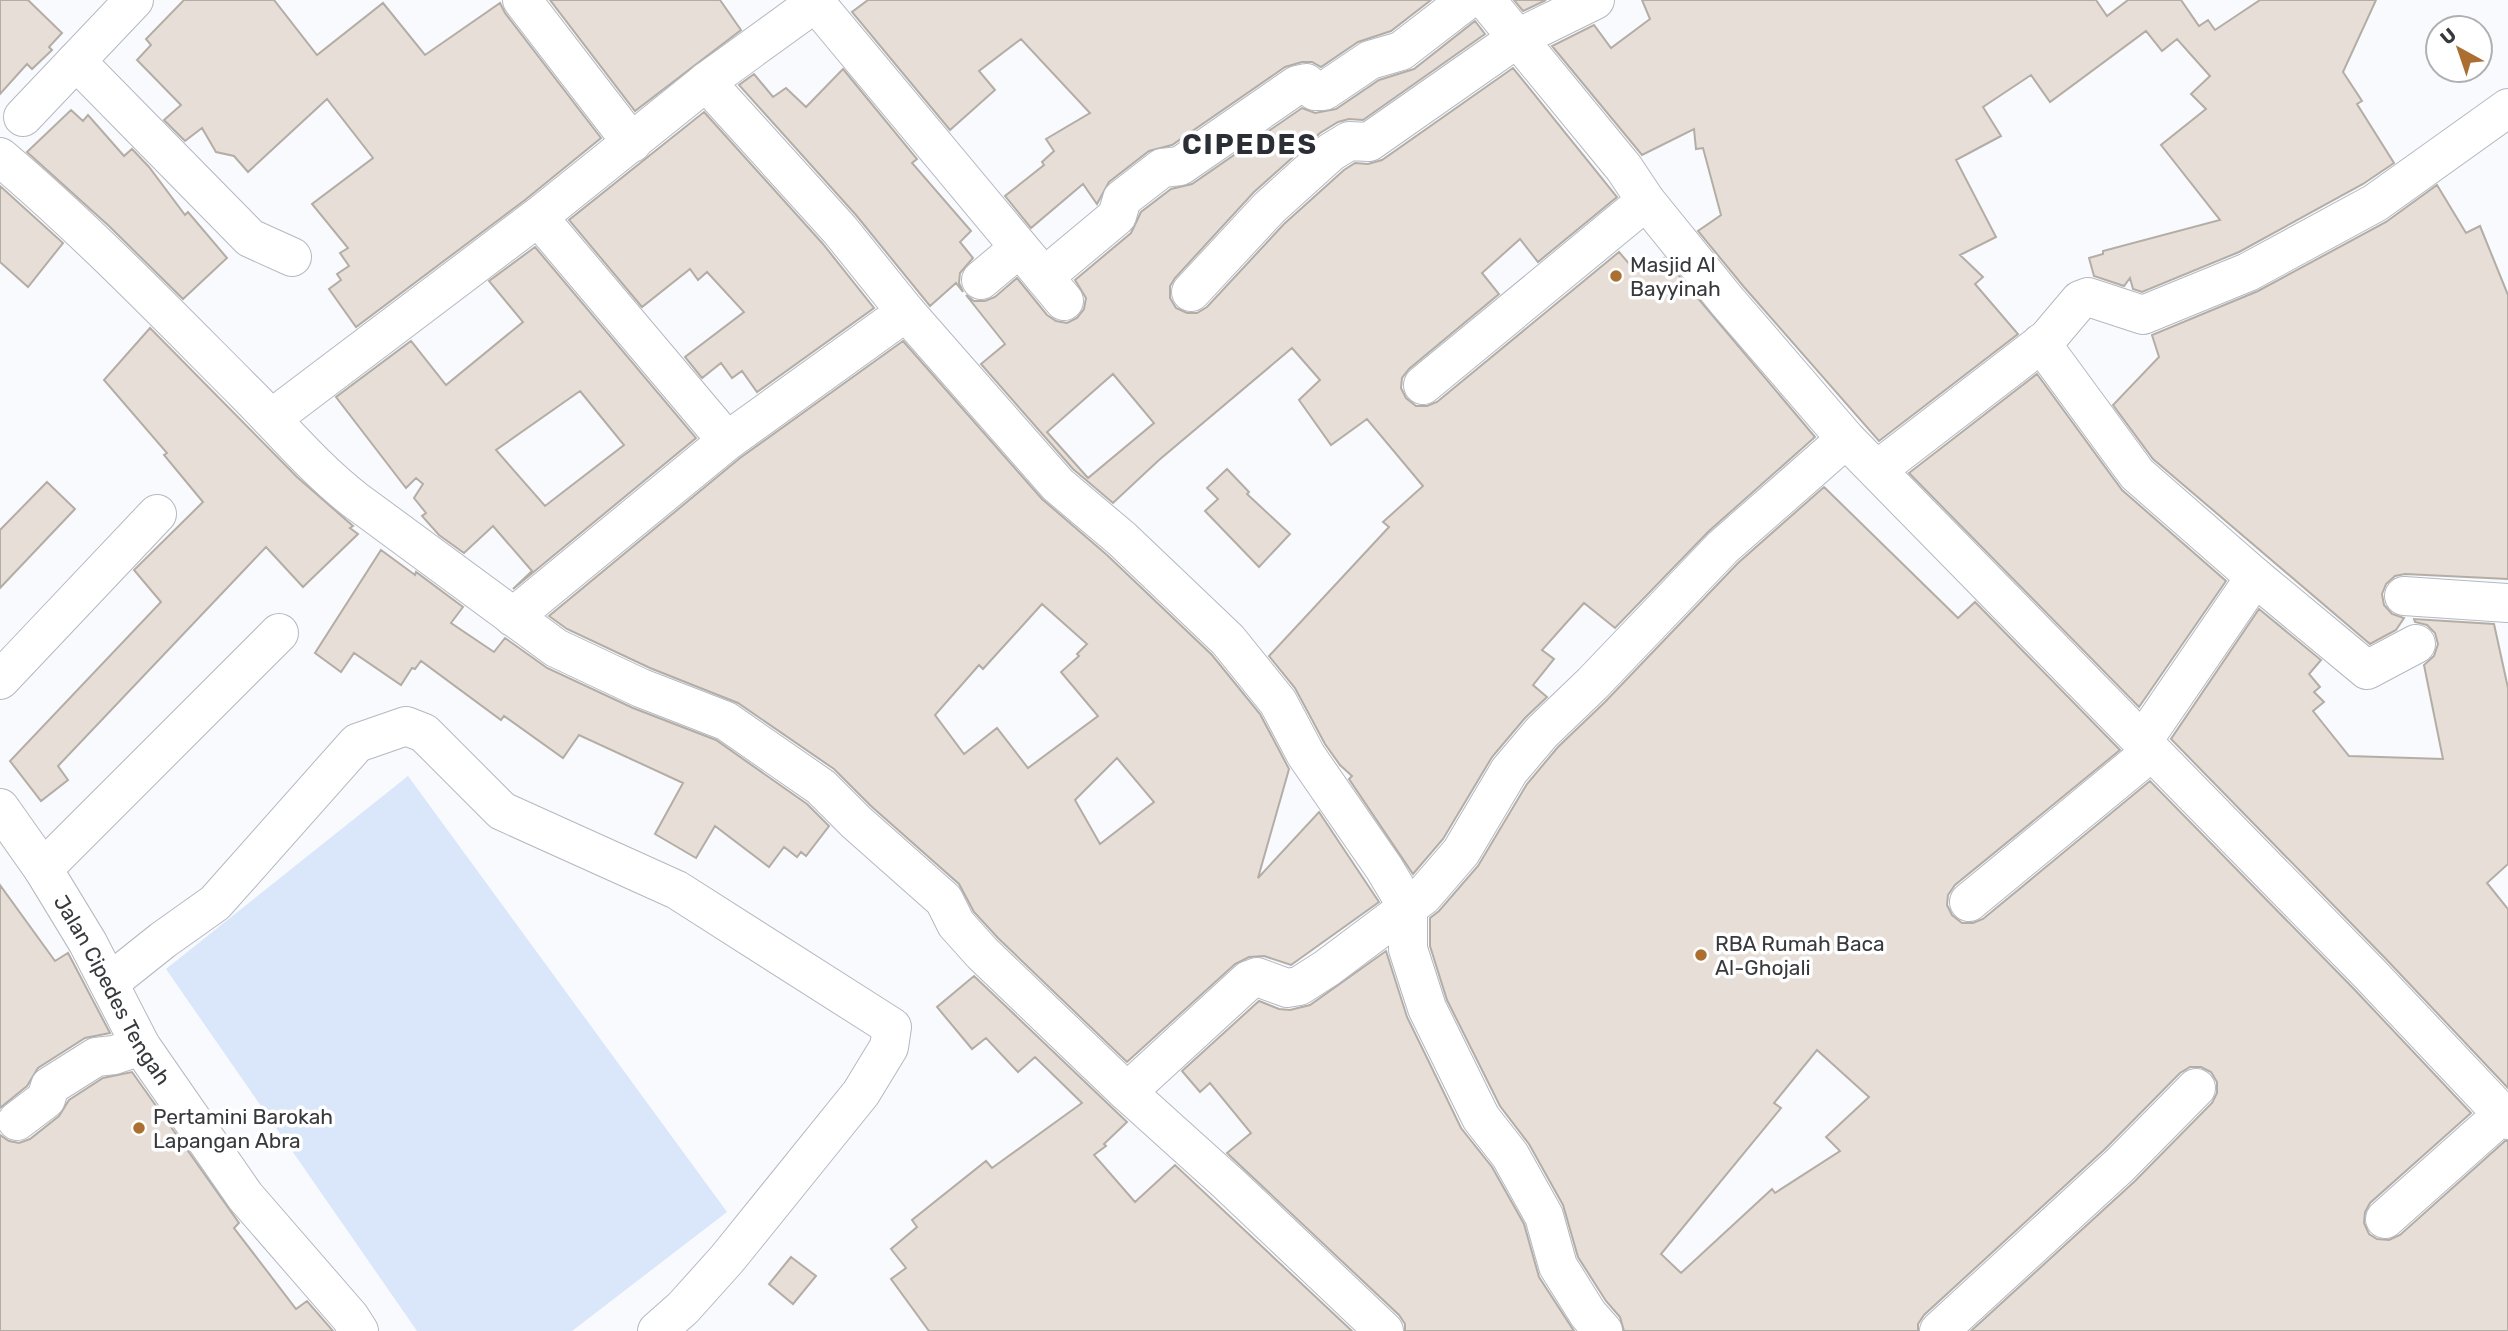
<svg xmlns="http://www.w3.org/2000/svg" width="2508" height="1331" viewBox="0 0 2508 1331" font-family="Rubik,sans-serif">
  <rect width="100%" height="100%" fill="#f8fafd"/>
  <path fill="#dae6fa" d="M408,776l319,436 -155,119h-155l-251,-362z"/>
  <path fill="#e6ded7" stroke="#b4ada6" stroke-width="2" fill-rule="evenodd" d="M0,0h28l34,33 -13,14 3,3 -20,19 -5,-5 -27,30z
    M184,0h90l43,55 66,-52 42,52 75,-52 5,10 96,125 -76,62 -169,127 -27,-38 12,-9 -4,-6 12,-8 -9,-13 8,-5 -36,-44 61,-46 -46,-59 -79,73 -14,-16 -18,-4 -14,-24 -17,13 -21,-21 17,-15 -44,-45 14,-15 -5,-6z
    M550,0h170l21,30 -106,81z
    M868,0h563l-40,31 -33,11 -37,25 -9,-5h-10l-17,5 -113,78 -23,6 -40,31 -12,22 -14,-20 -52,44 -26,-32 39,-31 -2,-3 12,-11 -8,-12 44,-26 -69,-74 -42,32 16,19 -45,40 -98,-118z
    M1514,0h32l-23,11z
    M1642,0h454l11,16 21,-16h53l18,26 9,-6 7,10 45,-30h116l-33,72 19,29 -5,3 37,59 -31,21 -124,68 -97,40 -9,-3 -3,-11 -6,8 -30,-10 -5,-18 14,-4v-3l117,-31 -59,-75 45,-36 -15,-15 19,-18 -33,-37 -15,12 -16,-20 -96,71 -19,-27 -48,32 18,29 -45,24 40,77 -36,18 23,22 -8,7 43,50 -139,107 -135,-154 -46,-56 23,-16 -18,-67 -7,1 -2,-20 -52,26 -90,-109 42,-21 17,23 39,-29z
    M1475,21l10,13 -122,86 -14,-1 -11,3 -18,11 -66,59 -79,86 -5,8v12l6,10 11,5h10l10,-6 77,-83 60,-54 11,-7 13,1 14,-4 131,-92 104,129 -79,65 -18,-23 -38,34 17,21 -90,75 -7,9 -1,10 5,10 10,8h11l10,-4 182,-150 12,14 9,-7 9,11 15,-12 151,179 -106,94 -94,97 -31,-25 -42,47 12,9 -21,26 14,12 -22,21 -33,39 -49,82 -30,35 -64,-95 3,-3 -12,-11 -15,-21 -30,-56 -26,-32 120,-129 -6,-5 40,-36 -56,-67 -36,26 -32,-45 21,-20 -28,-32 -133,112 -46,43 -40,-34 -92,-105 24,-20 -39,-49 8,6h11l10,-4 22,-19 30,37 9,6 11,2 10,-5 7,-9 2,-11 -11,-18 56,-47 10,-21 30,-23 21,-5 110,-76 13,5 21,-4 43,-29 35,-11zM1113,374l41,49 -66,55 -41,-46z
    M843,69l74,90 -5,4 59,68 -11,11 13,16 -13,15 -1,10 4,9 -7,-9 -26,23 -74,-91 -117,-130 15,-11 19,23 13,-9 20,19z
    M71,110l12,11 5,-6 36,41 8,-7 17,18 36,48 3,-3 39,46 -44,41 -74,-73 -82,-74z
    M704,112l119,132 51,64 -117,84 -15,-21 -10,7 -11,-15 -19,15 -17,-21 59,-45 -37,-40 -9,8 -8,-11 -48,38 -73,-87z
    M2437,185l29,48 14,-7 28,69v284l-103,-5 -10,2 -9,8 -4,10 2,11 8,9 12,4 -8,12 -26,14 -217,-185 -40,-54 46,-48 -7,-22 106,-44 128,-69z
    M0,186l63,57 -35,44 -28,-25z
    M535,247l161,191 -183,151 19,-18 -39,-45 -29,27 -25,-18 -17,-19 4,-3 -12,-15 9,-14 -7,-6 -10,10 -70,-91 75,-56 35,44 77,-63 -34,-41zM580,391l44,54 -79,61 -49,-56z
    M150,328l147,149 56,49 -3,2 8,6 -55,53 -37,-40 -208,219 10,14 -27,21 -31,-40 151,-159 -27,-32 69,-68 -39,-47 3,-2 -63,-73z
    M903,341l139,158 65,56 105,100 48,59 29,55 -31,109 61,-66 60,90 -88,63 -27,-9 -15,1 -14,7 -108,98 -129,-124 -24,-26 -15,-28 -88,-78 -37,-37 -96,-66 -88,-35 -83,-39 -18,-13 191,-158zM1042,604l45,40 -10,10 2,2 -18,16 37,44 -70,52 -31,-40 -33,26 -29,-39 44,-50 4,4zM1117,758l37,44 -54,42 -25,-44z
    M2037,374l85,116 104,91 -87,126 -230,-234z
    M1227,469l22,23 -2,2 43,40 -31,33 -54,-56 13,-12 -11,-11z
    M47,482l28,27 -75,79v-58z
    M1824,487l134,131 17,-16 145,148 -165,135 -7,10 -1,10 5,10 10,8h11l10,-4 167,-138 203,207 118,125 -101,90 -5,9 -1,11 5,11 8,5 12,1 11,-5 105,-94h3v190h-537l164,-150 77,-78 5,-10v-11l-6,-10 -10,-5h-11l-10,6 -75,76 -181,166 -6,9v7h-294l-4,-14 -14,-16 -28,-44 -15,-52 -34,-61 -29,-38 -53,-106 -17,-54v-28l9,-7 39,-45 49,-82 31,-37 47,-45 133,-139zM1817,1050l52,47 -43,40 14,14 -65,42 -3,-4 -91,84 -20,-19 120,-146 -7,-5z
    M381,550l34,25 1,-3 47,35 -12,16 43,29 11,-14 42,30 86,40 83,32 91,64 22,22 -23,30 -5,-4 -4,5 -13,-10 -15,20 -54,-41 -19,32 -41,-24 28,-51 -104,-48 -16,23 -59,-42 -3,4 -80,-59 -6,8 -3,-1 -11,17 -47,-32 -13,19 -26,-19z
    M2259,609l62,51 -12,14 11,13 -6,5 10,10 -11,9 36,45 94,3 -19,-94 10,-9 4,-12 -3,-11 -8,-8 -12,-3 -1,-3 80,5 14,64v176l-21,19 21,26v179l-123,-130 -214,-219z
    M0,885l55,76 13,-8 42,80 -25,5 -47,30 -11,18 -27,22z
    M1386,951l21,66 54,111 31,39 32,57 15,53 35,54h-169v-7l-6,-9 -172,-162 24,-20 -41,-50 -10,9 -18,-21 77,-70 20,8 11,1 20,-5z
    M974,976l153,146 -23,22 2,2 -12,9 41,47 40,-37 177,166h-423l-38,-52 15,-11 -15,-19 26,-22 -5,-7 74,-59 6,7 90,-65 -47,-46 -17,15 -32,-34 -14,11 -35,-42z
    M132,1072l107,151 -5,5 62,81 11,-8 26,30h-333v-196l9,6 10,2 11,-4 29,-23 10,-16 34,-22z
    M791,1257l25,19 -23,28 -24,-20z"/>
  <g fill="none" stroke-linecap="round" stroke-linejoin="round">
    <g stroke="#b4b9c1" stroke-width="40">
      <g id="minor">
        <path d="M522,0l110,143"/>
        <path d="M1486,0l138,168 22,33 81,100 119,138 523,534 139,147"/>
        <path d="M815,2l249,299"/>
        <path d="M76,61l174,177 42,19"/>
        <path d="M706,82l134,148 66,82 152,173 64,54 106,101 50,62 28,53 78,113 24,40v41l19,59 54,110 29,37 34,61 14,50 30,48 15,17"/>
        <path d="M23,117l111,-117"/>
        <path d="M0,157c86,73 165,155 245,235 37,37 69,76 110,108l201,148 85,40 85,33 95,66 35,35 88,78 12,24 26,29 145,139"/>
        <path d="M538,217l189,224"/>
        <path d="M1044,277l73,-61 5,-17 40,-31 18,-2 117,-81 9,-2 9,8h9l46,-31 31,-9 66,-51"/>
        <path d="M981,280l38,-32"/>
        <path d="M1191,292l78,-84 62,-56 18,-11 20,1 147,-103 79,-39"/>
        <path d="M2041,343l96,131 118,103 112,93 49,-26"/>
        <path d="M1423,385l223,-184"/>
        <path d="M271,419l267,-202 168,-135 113,-82"/>
        <path d="M1877,470l170,-131 33,-39 8,-3 55,18 105,-43 127,-69 133,-95"/>
        <path d="M2404,596l104,7"/>
        <path d="M513,617l214,-176 179,-129"/>
        <path d="M0,680l157,-166"/>
        <path d="M2142,742l113,-165"/>
        <path id="s1" d="M0,808l43,61 45,74 53,103 104,150 105,121 9,14"/>
        <path d="M43,869l236,-236"/>
        <path d="M1969,902l182,-150"/>
        <path d="M109,983l54,-43 52,-37 142,-160 49,-17 18,7 78,78 175,79 215,137 -3,20 -28,46 -134,166 -44,49 -26,23"/>
        <path d="M17,1121l29,-22 4,-13 46,-29 18,-2 27,-9"/>
        <path d="M2385,1219l118,-105"/>
        <path d="M1384,1331l-155,-147 -102,-92 122,-112 8,-3 30,11 12,-2 28,-18 96,-72 38,-44 48,-81 33,-39 50,-48 131,-137 123,-108"/>
        <path d="M1939,1331l181,-166 76,-77"/>
      </g>
    </g>
    <use href="#minor" stroke="#fff" stroke-width="38"/>
  </g>
  <g fill="#ab6f31" stroke="#fff" stroke-width="2.5">
    <circle cx="1616" cy="276" r="7"/>
    <circle cx="1701" cy="955" r="7"/>
    <circle cx="139" cy="1128" r="7"/>
  </g>
  <g text-anchor="middle" dominant-baseline="central" stroke-width="7" stroke-linejoin="round" paint-order="stroke">
    <g font-size="21" fill="#37393c" stroke="#fff" text-anchor="start">
      <text x="1630" y="264">Masjid Al<tspan x="1630" dy="24">Bayyinah</tspan></text>
      <text x="1715" y="943">RBA Rumah Baca<tspan x="1715" dy="24">Al-Ghojali</tspan></text>
      <text x="153" y="1116">Pertamini Barokah<tspan x="153" dy="24">Lapangan Abra</tspan></text>
    </g>
    <g font-size="21" fill="#37393c" stroke="#fff">
      <text stroke="none"><textPath href="#s1" startOffset="214">Jalan Cipedes Tengah</textPath></text>
    </g>
    <g font-size="28" font-weight="bold" letter-spacing="2" fill="#2b2f35" stroke="#fff">
      <text x="1250" y="144">CIPEDES</text>
    </g>
  </g>
  <g transform="translate(2459 49) rotate(320)"><circle r="33" fill="#ffffff" stroke="#afb0b1" stroke-width="2"/>
  <path d="M0-5L12 26L0 18L-12 26Z" fill="#ab6f31"/>
  <text y="-10" font-size="19" font-weight="bold" text-anchor="middle" fill="#37393c">U</text>
  </g>
</svg>
